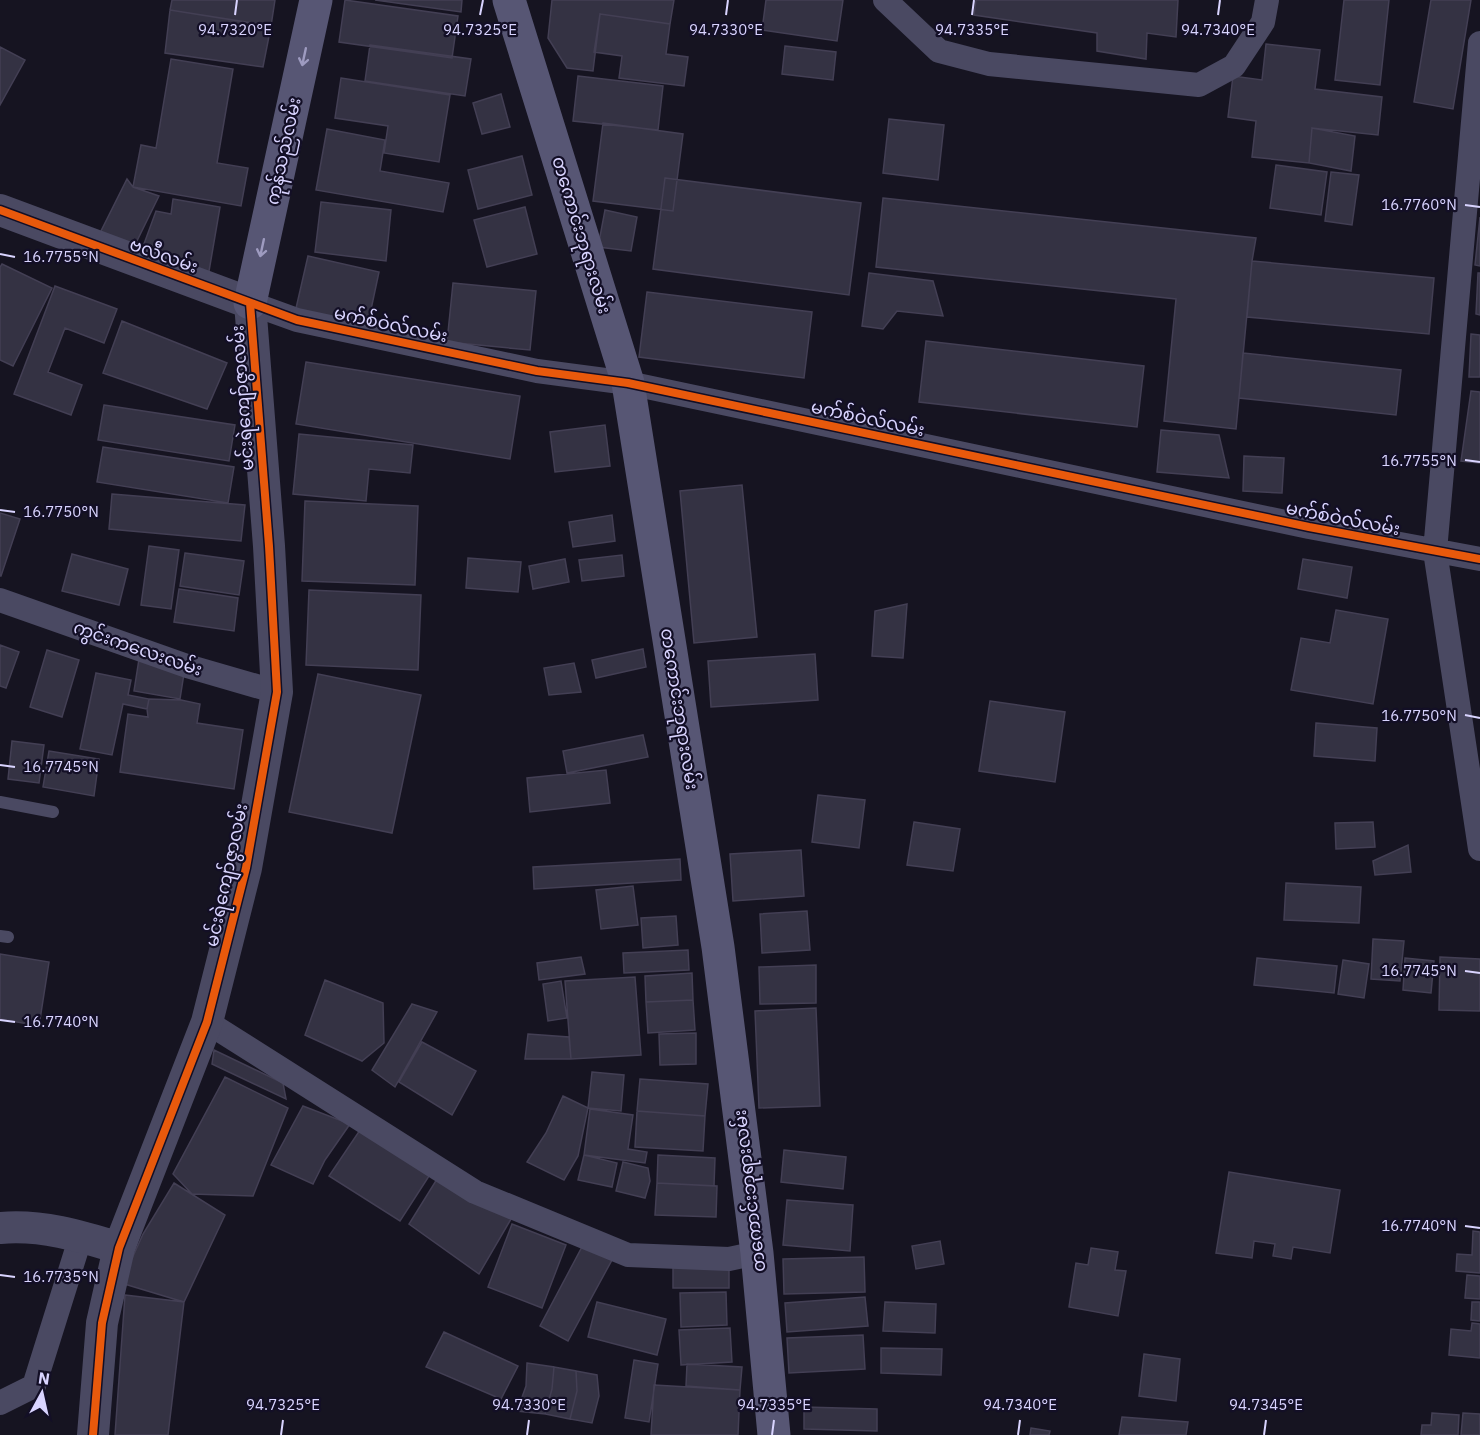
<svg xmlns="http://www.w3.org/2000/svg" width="1480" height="1435" viewBox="0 0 1480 1435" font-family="'IBM Plex Sans','Noto Sans Myanmar',sans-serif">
  <rect width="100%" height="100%" fill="#161421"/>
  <path fill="#343243" stroke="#433f54" stroke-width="1.5" d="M172,0h103l-4,26 -101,-16z
    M345,0l113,16 -6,42 -113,-16z
    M375,0h87l-1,12z
    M552,0h122l-4,24 -70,-10 -7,57 -26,-3 -19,-30z
    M766,0h77l-6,41 -75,-11z
    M976,0h202l-2,37 -29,-4 -1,26 -49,-8v-18l-123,-18z
    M1344,0h45l-9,85 -45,-5z
    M1431,0h40l-18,109 -39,-7z
    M170,10l101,16 -8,41 -98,-14z
    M600,14l70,10 -4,30 22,3 -4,29 -65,-8 3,-22 -28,-4z
    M1266,44l54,6 -5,39 67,8 -4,38 -66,-7 -3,35 -57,-6 4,-36 -28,-4 5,-41 29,4z
    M370,45l101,14 -6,37 -100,-15z
    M785,46l51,6 -3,28 -51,-6z
    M0,47l25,13 -25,45z
    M171,59l62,10 -16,94 31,5 -7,38 -108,-19 8,-42 15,3z
    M578,76l85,10 -5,44 -85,-9z
    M341,78l109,17 -11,67 -55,-9 4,-27 -53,-8z
    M501,94l9,33 -28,7 -9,-31z
    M889,119l55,6 -6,55 -55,-7z
    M603,123l80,11 -10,77 -80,-10z
    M1312,128l43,8 -4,35 -42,-8z
    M327,129l58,11 -5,31 69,12 -6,29 -127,-22z
    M522,156l10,39 -54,14 -10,-39z
    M1276,165l51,7 -6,43 -51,-7z
    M1331,172l28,3 -7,50 -27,-4z
    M665,178l196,25 -12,92 -196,-26z
    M127,179l6,8 26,9 -26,53 -33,-16z
    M883,198l373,40 -4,23 -16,168 -72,-8 12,-122 -300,-32z
    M173,199l47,8 -13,76 -66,-31 15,-41 15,3z
    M321,202l70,8 -5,51 -71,-9z
    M525,207l12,47 -50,13 -13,-47z
    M605,210l32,7 -6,34 -33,-4z
    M1480,217v49l-5,-1z
    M308,256l71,16 -13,61 -72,-16z
    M1252,261l182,17 -5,56 -182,-17z
    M2,264l50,24 -39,78 -13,-6v-93z
    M869,273l64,8 10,35 -46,-5 -14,18 -21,-3z
    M1478,273h2v42l-4,-1z
    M453,283l83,8 -6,59 -83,-8z
    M55,286l62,23 -13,34 -39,-15 -17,44 34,13 -11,30 -57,-21z
    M647,292l165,20 -8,66 -165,-21z
    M122,321l105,42 -20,46 -104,-36z
    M1471,334l9,1v42h-11z
    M926,341l218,25 -7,61 -218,-25z
    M1243,353l158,17 -5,45 -157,-17z
    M306,362l214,34 -10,63 -214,-35z
    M1471,391l9,1v71l-19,-2z
    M104,405l131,20 -6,36 -131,-21z
    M605,425l5,41 -55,6 -5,-40z
    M1161,430l58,5 10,43 -72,-6z
    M299,434l114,11 -3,28 -41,-4 -3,32 -73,-7z
    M103,447l131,20 -6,36 -131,-21z
    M1244,456l40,2 -2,35 -39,-2z
    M742,485l15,152 -63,6 -14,-152z
    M112,494l133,11 -4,36 -132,-12z
    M305,501l113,5 -3,79 -113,-4z
    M0,513l20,6 -19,57h-1z
    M612,515l3,26 -42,6 -4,-25z
    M149,546l30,4 -8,59 -30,-4z
    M185,553l59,8 -5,34 -59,-9z
    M72,554l56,15 -9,36 -57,-14z
    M622,555l2,21 -42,5 -3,-21z
    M468,558l53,4 -3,30 -52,-4z
    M565,559l4,23 -36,7 -4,-23z
    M1303,559l49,8 -5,31 -49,-9z
    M179,589l59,9 -4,33 -60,-9z
    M309,590l112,5 -3,75 -112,-5z
    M907,604l-4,54 -31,-2 3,-45z
    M1336,610l52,9 -15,85 -82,-14 10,-52 29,5z
    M0,645l19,7 -13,36 -6,-2z
    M643,649l3,18 -50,11 -4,-18z
    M47,650l32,10 -17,57 -32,-10z
    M815,654l3,46 -107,7 -3,-46z
    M139,659l46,8 -5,32 -46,-8z
    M574,663l7,29 -32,3 -5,-27z
    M96,673l35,7 -3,15 21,4 -2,10 -24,-5 -11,51 -32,-6z
    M318,674l103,21 -29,138 -103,-21z
    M149,699l32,1 19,4 -3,19 46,7 -9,59 -114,-17 8,-58 20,3 -1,-8z
    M990,701l75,11 -10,70 -76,-11z
    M1316,723l61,5 -2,33 -61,-5z
    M643,735l5,22 -81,16 -4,-22z
    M12,741l32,4 -5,38 -31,-4z
    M49,751l50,8 -5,37 -51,-9z
    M606,770l4,33 -80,9 -3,-34z
    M818,795l47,5 -6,48 -47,-6z
    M914,822l46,7 -7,42 -46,-6z
    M1373,822l2,25 -39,2 -1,-26z
    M1408,845l3,27 -36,3 -2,-14z
    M801,850l3,46 -71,5 -3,-47z
    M680,859l1,21 -147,9 -1,-22z
    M1286,883l75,4 -2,36 -75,-3z
    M633,886l5,39 -37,4 -5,-39z
    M807,911l3,39 -48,3 -2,-39z
    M676,916l2,29 -35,3 -2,-30z
    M1373,939l31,2 -4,40 -29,-2z
    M688,950l1,20 -65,3 -1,-20z
    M0,954l49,8 -10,64 -39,-7z
    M581,957l4,17 -46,6 -2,-17z
    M1440,957l40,2v52l-41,-1z
    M1257,958l80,8 -3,27 -80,-8z
    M1405,958l29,3 -3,32 -28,-3z
    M1343,960l26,4 -5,34 -26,-4z
    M816,965v38l-56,1 -1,-37z
    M692,973l1,27 -47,2 -1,-26z
    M635,977l6,78 -70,4 -6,-78z
    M325,980l58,23 1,40 -22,18 -57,-26z
    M561,981l6,37 -19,3 -5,-37z
    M693,1000l2,30 -47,3 -2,-31z
    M412,1004l25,8 -42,75 -23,-17z
    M816,1008l4,98 -61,2 -4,-97z
    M696,1033v31l-36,1 -1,-31z
    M528,1034l41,3 2,22h-46z
    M422,1042l54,29 -24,44 -53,-33z
    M214,1050l69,33 3,16 -74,-35z
    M592,1072l32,3 -3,36 -33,-3z
    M225,1077l63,31 -35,88 -61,-2 -19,-20z
    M640,1079l68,5 -3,32 -68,-5z
    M563,1096l25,12 -10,48 -14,24 -37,-18 19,-29z
    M303,1106l47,18 -25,36 -12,24 -42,-19z
    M590,1109l43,6 -5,34 19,3 -2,11 -61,-8z
    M637,1111l68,5 -2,35 -68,-4z
    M360,1130l71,43 -31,48 -71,-45z
    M784,1150l62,7 -3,32 -62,-7z
    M584,1155l33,8 -5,24 -34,-7z
    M658,1155l57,3 -1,28 -57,-3z
    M623,1162l25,6 2,13 -5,17 -29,-7z
    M1229,1172l111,18 -10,63 -37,-6 -2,12 -18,-3 2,-12 -21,-3 -2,17 -36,-5z
    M437,1179l74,40 -32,55 -70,-50z
    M174,1183l51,32 -41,87 -63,-19 22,-49z
    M657,1183l60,3 -1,31 -61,-2z
    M787,1200l66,5 -3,46 -67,-6z
    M512,1224l54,21 -24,63 -54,-21z
    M1473,1231l7,1v41l-24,-2 1,-17 15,1z
    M940,1241l4,23 -28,5 -4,-23z
    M583,1245l29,15 -44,81 -28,-15z
    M1091,1248l27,4 -3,18 11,1 -8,45 -49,-9 7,-44 12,2z
    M864,1257l1,35 -81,2 -1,-35z
    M673,1262h56v26h-56z
    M1467,1275l13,1v23l-15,-1z
    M726,1292l1,33 -46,2 -1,-34z
    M125,1295l59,7 -16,133h-53z
    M865,1297l3,29 -81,6 -2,-29z
    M597,1302l69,17 -9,36 -69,-18z
    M885,1302l51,2 -1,29 -52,-2z
    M1472,1302h8v19l-9,-1z
    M1472,1323l8,1v34l-31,-3 2,-26 20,2z
    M730,1328l2,34 -51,3 -2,-35z
    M444,1332l74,34 -17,33 -75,-32z
    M863,1335l2,34 -76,4 -2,-35z
    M881,1348l61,1 -1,26 -60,-2z
    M1144,1354l36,5 -4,42 -37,-5z
    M634,1360l24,4 -9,58 -24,-4z
    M527,1363l27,4 -2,22 -7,25 -28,-3 9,-25z
    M687,1364l55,3 -2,23 -54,-4z
    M554,1367l22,4 1,20 -7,28 -25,-5 7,-25z
    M576,1371l21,4 2,21 -7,27 -22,-4 7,-28z
    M654,1385l86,5 -2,45h-87z
    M804,1407l73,2v22l-73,-2z
    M1432,1413l27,2 -1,20h-37l1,-10h9z
    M1463,1413l17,1v21h-19z
    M1122,1417l66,5 -2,13h-67z
    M1031,1428l19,3 -1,4h-19z"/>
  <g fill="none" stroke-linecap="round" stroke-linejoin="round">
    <path stroke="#4a4962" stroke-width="12" d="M0,802l53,10
      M0,936l8,1"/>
    <path stroke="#4a4962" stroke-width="24" d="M885,0l54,51 50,13 210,21 35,-19 29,-44 4,-22
      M1480,43l-45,508 45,298
      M250,303l47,17 240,51 91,12 681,144 171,32
      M0,600l187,66 90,26
      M207,1022l268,170 153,63 101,4 28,-6
      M0,1403l34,-17 47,-150"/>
    <path stroke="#4a4962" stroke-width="32" d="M0,210l250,93 19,243 8,146 -31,176 -39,154 -88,226 -17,75 -9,112
      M0,1228c40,-4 81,8 119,20"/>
    <path stroke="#575674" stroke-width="33" d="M509,0l119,383 90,564 39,306 17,182
      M250,303l66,-303"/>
    <g stroke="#130f26" stroke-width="11">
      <path id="cycleway" d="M0,210l297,110 240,51 91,12 681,144 171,32
        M93,1435l9,-112 17,-75 88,-226 39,-154 31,-176 -8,-146 -19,-243"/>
    </g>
    <use href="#cycleway" stroke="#e8590c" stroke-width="8"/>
  </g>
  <defs><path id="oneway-shaft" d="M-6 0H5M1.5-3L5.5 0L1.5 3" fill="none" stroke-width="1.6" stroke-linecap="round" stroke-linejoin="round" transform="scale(1.5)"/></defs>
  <g stroke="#9e9bc0">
    <use href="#oneway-shaft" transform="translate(304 57) rotate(102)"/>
    <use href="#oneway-shaft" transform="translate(262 248) rotate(102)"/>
  </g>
  <path fill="none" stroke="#d9d4ff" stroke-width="2" d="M235,15l2,-15M480,15l3,-15M726,15l2,-15M972,15l2,-15M1218,15l2,-15M1465,205l15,2M0,254l15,3M1465,460l15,2M0,510l15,2M1465,715l15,3M0,765l15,2M1465,971l15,2M0,1020l15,2M1465,1226l15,2M0,1275l15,2M281,1435l2,-15M527,1435l2,-15M772,1435l2,-15M1018,1435l2,-15M1264,1435l2,-15"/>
  <g text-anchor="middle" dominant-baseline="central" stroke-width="4.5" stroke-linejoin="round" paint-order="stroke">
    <g font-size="18" fill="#d9d4ff" stroke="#130f26">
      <text transform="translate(283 151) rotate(-78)">ကုန်သည်လမ်း</text>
      <text transform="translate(582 235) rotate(73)">တကောင်းဘုရားလမ်း</text>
      <text transform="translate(164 255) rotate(20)">ဗလီလမ်း</text>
      <text transform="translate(391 324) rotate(12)">မက်စ်ဝဲလ်လမ်း</text>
      <text transform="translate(242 398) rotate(-94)">မင်းရဲကျော်ဇွာလမ်း</text>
      <text transform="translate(868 418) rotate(12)">မက်စ်ဝဲလ်လမ်း</text>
      <text transform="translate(1343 518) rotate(11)">မက်စ်ဝဲလ်လမ်း</text>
      <text transform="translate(138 648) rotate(19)">ကွင်းကလေးလမ်း</text>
      <text transform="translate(680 709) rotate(81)">တကောင်းဘုရားလမ်း</text>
      <text transform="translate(226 875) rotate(-78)">မင်းရဲကျော်ဇွာလမ်း</text>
      <text transform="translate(749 1191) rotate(-97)">တကောင်းဘုရားလမ်း</text>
    </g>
  </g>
  <g font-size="15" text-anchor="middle" fill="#d9d4ff" stroke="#130f26" stroke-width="4.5" stroke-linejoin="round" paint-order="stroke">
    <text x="235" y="35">94.7320°E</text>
    <text x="480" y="35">94.7325°E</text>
    <text x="726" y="35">94.7330°E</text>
    <text x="972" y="35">94.7335°E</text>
    <text x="1218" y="35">94.7340°E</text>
    <text x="1419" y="210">16.7760°N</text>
    <text x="61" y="262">16.7755°N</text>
    <text x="1419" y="466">16.7755°N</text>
    <text x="61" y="517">16.7750°N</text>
    <text x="1419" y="721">16.7750°N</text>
    <text x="61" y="772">16.7745°N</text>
    <text x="1419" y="976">16.7745°N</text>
    <text x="61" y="1027">16.7740°N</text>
    <text x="1419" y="1231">16.7740°N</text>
    <text x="61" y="1282">16.7735°N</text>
    <text x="283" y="1410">94.7325°E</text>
    <text x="529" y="1410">94.7330°E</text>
    <text x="774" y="1410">94.7335°E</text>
    <text x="1020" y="1410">94.7340°E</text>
    <text x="1266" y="1410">94.7345°E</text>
  </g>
  <g transform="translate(42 1393) rotate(8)" stroke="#130f26" stroke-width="4.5" paint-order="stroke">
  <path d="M0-4.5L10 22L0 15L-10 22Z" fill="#d9d4ff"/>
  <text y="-9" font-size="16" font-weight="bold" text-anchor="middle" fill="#d9d4ff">N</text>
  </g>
</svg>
